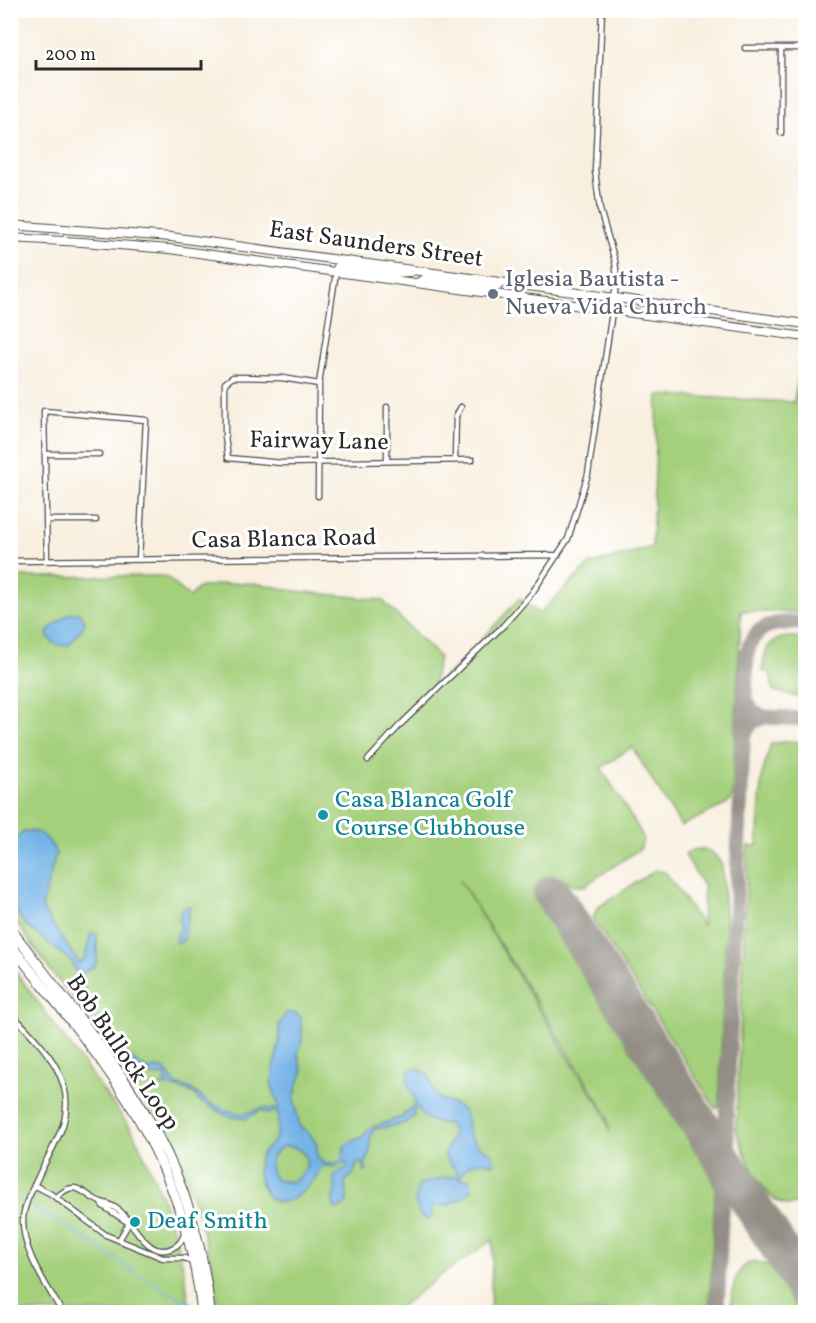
<svg xmlns="http://www.w3.org/2000/svg" width="816" height="1323" viewBox="0 0 816 1323" font-family="Vollkorn,serif">
  <rect width="100%" height="100%" fill="#fff"/>
  <filter id="ink" filterUnits="userSpaceOnUse"><feTurbulence type="fractalNoise" baseFrequency=".0167" numOctaves="2"/><feDisplacementMap in="SourceGraphic" scale="12" xChannelSelector="R" yChannelSelector="G"/><feConvolveMatrix kernelMatrix="1 2 1 2 8 2 1 2 1" color-interpolation-filters="sRGB"/></filter>
  <filter id="wash" filterUnits="userSpaceOnUse"><feTurbulence type="fractalNoise" baseFrequency=".008" numOctaves="4" result="noise"/><feDisplacementMap in="SourceGraphic" scale="24" xChannelSelector="R" yChannelSelector="G"/><feGaussianBlur stdDeviation="1.35" result="paint"/><feColorMatrix in="noise" values="0 0 0 0 0 0 0 0 0 0 0 0 0 0 0 0 0 1.4 0 .05"/><feComposite in="paint" operator="in"/></filter>
  <g filter="url(#wash)">
    <rect width="100%" height="100%" fill="#f8efdf"/>
    <path fill="#a4d07c" stroke="#687e54" stroke-width="1.5" fill-rule="evenodd" d="M802,351h3v262l-64,-2 -9,187 -5,6 -46,22 -49,-79 -31,21 39,63 3,7 -2,10 -57,38h-9l-8,-5 -31,20 176,276 3,11 -6,124h-219l3,-72 -50,34 -50,38h-175l-7,-50 -16,-58 -21,-53 -44,-74 -54,-76 -24,-28 -41,-58v-338l154,-1 25,21 8,-9c30,-7 61,-7 90,2l94,10 57,57 -6,28 25,-20 62,-67 19,16 50,-49 63,-18 6,-152 136,7zM459,879l148,235 3,19 -5,-18 -8,-14 -32,-49z
      M790,637l15,1v61l-32,-8 -3,-19 -8,-1c3,-22 4,-32 28,-34z
      M788,741l18,2v447l-9,13c-29,14 -56,-55 -61,-75l12,-282h9l5,-71 9,-31z
      M699,849l13,3 10,12 4,62 -7,180 -3,3 -123,-190 4,-11 58,-38 11,3 36,52 2,-38 -19,-32 7,-5z
      M10,964l122,166c29,58 52,118 58,182h-179z
      M755,1261l15,5 28,46h-68c3,-19 2,-45 25,-51z"/>
    <path fill="#73b3e7" stroke="#4f6f89" stroke-width="1.5" fill-rule="evenodd" d="M70,613h9l5,6 1,5 -16,21c-10,2 -19,-1 -22,-12l6,-7z
      M30,831c14,1 20,10 26,22l-14,54 2,5 35,51 6,-5 6,-25 6,2v27l-2,4 -12,7c-5,22 36,77 54,90 4,3 8,5 12,7l7,-2 9,2 10,14 14,4 21,15 15,7 18,4 19,-6 15,1 2,-3 -8,-22 8,-41v-18l7,-12h9l6,4 1,25 -4,12 5,20 -5,9 -4,16 6,28 9,6 8,11v13c7,9 18,9 26,2l1,-12 6,-5 11,-4 9,-10 32,-11 14,-14 -8,-19 1,-14c8,-4 14,1 20,5 6,38 26,19 36,39 3,4 2,9 3,14 2,14 13,20 25,26l1,10 -11,-2 -13,2 -11,14 11,2 2,10 -11,9 -16,7 -13,-1 1,9 -2,4 -5,1 -7,-5 -4,-14 4,-16 28,-7h8l3,-4 -14,-17c3,-12 14,-18 5,-32 -13,-1 -27,-2 -31,-17l-4,3v7l-11,7 -28,5c-11,11 2,19 -10,35l2,6 -2,2 -3,-9h-5c-2,10 -4,13 -12,18 1,12 8,26 -9,28l-2,-2 -1,-10 3,-9 -2,-5 1,-8 13,-8 -2,-5 -8,5 -16,-1c-3,4 -4,8 -7,12 -10,14 -36,37 -49,15 -5,-8 -9,-17 -8,-27 1,-15 11,-17 17,-27 4,-7 2,-19 3,-27l-11,1 -7,-3 -14,9 -19,-3 -28,-15 -4,-7 -7,-3 -13,-4 -14,-1 5,-4 -1,-7 -10,1 -15,-3 -17,-17 -30,-39 -21,-55 -48,-38 -13,-21v-60l12,-11zM284,1146c27,1 30,24 7,36l-15,-2c-10,-13 -6,-27 8,-34z
      M190,906l-6,31 -1,4 -6,2 -1,-5 5,-12c-3,-5 -1,-13 1,-18z"/>
    <g fill="none" stroke-linecap="round" stroke-linejoin="round">
      <path stroke="#73b3e7" stroke-width="1.5" d="M10,1197l9,5
        M31,1208c57,26 103,71 161,95"/>
      <path stroke="#928d85" stroke-width="15" d="M764,717l42,2
        M743,737l9,-15 12,-5 -12,-6 -7,-15
        M700,1125c8,7 17,11 25,1
        M711,1141l10,27 1,27
        M717,1312l5,-117c8,-11 16,-8 24,1l-16,-36 -4,-37 21,-469c7,-33 31,-32 59,-31"/>
      <path stroke="#928d85" stroke-width="38" d="M552,894l254,395"/>
    </g>
  </g>
  <g filter="url(#ink)">
    <g fill="none" stroke-linecap="round" stroke-linejoin="round">
      <g stroke="#4a4846" stroke-width="7">
        <path id="street" d="M745,48h61
          M781,133v-84
          M319,384l-37,-6 -49,-1 -8,6v54l3,21 54,5 190,-3
          M45,454h54
          M455,460l1,-44 5,-9
          M387,461v-54
          M318,496l1,-112 17,-112
          M47,520h49
          M10,561l548,-6
          M47,561l-3,-150 102,9 -7,140
          M368,760l33,-36 102,-98 29,-33 36,-54 20,-65 29,-196 -2,-17 -15,-51 -5,-39 7,-161
          M10,1012c29,31 68,65 53,113 -6,17 -16,33 -24,50 -6,14 -16,30 -16,46 0,33 24,64 39,91
          M34,1185l17,9 55,41 57,23h22l7,5
          M56,1198c21,-22 27,-2 45,4 8,2 17,6 23,13 9,10 16,24 28,32 12,8 30,0 32,-14
          M100,1202l3,4 26,17
          M119,1240l10,-17"/>
      </g>
      <g stroke="#4a4846" stroke-width="10">
        <path id="primary" d="M10,225l161,12 635,87
          M10,238l72,4 87,7 637,88
          M336,272l2,-6h2l51,7 19,-1
          M417,283l8,-4 69,8 4,-1 3,-4"/>
      </g>
      <g stroke="#4a4846" stroke-width="11">
        <path id="highway" d="M10,928c51,68 109,134 149,210 28,53 45,114 51,174
          M10,944c47,61 101,121 137,190 29,55 48,116 55,178"/>
      </g>
      <use href="#street" stroke="#fff" stroke-width="4.5"/>
      <use href="#primary" stroke="#fff" stroke-width="8"/>
      <use href="#highway" stroke="#fff" stroke-width="9"/>
    </g>
  </g>
  <circle fill="#6b7280" stroke="#fff" stroke-width="2" cx="493" cy="294" r="6"/>
  <g fill="#0f9aa8" stroke="#fff" stroke-width="2">
    <circle cx="323" cy="815" r="6"/>
    <circle cx="135" cy="1222" r="6"/>
  </g>
  <g text-anchor="middle" dominant-baseline="central" stroke-width="6" stroke-linejoin="round" paint-order="stroke">
    <g font-size="24" fill="#2b2b2b" stroke="#fff">
      <text transform="translate(376 245) rotate(8)">East Saunders Street</text>
      <text transform="translate(319 442) rotate(1)">Fairway Lane</text>
      <text transform="translate(284 540) rotate(-1)">Casa Blanca Road</text>
      <text transform="translate(122 1053) rotate(56)">Bob Bullock Loop</text>
    </g>
    <g font-size="24" fill="#5b616d" stroke="#fff" text-anchor="start">
      <text x="505" y="280">Iglesia Bautista -<tspan x="505" dy="28">Nueva Vida Church</tspan></text>
    </g>
    <g font-size="24" fill="#0d838f" stroke="#fff" text-anchor="start">
      <text x="335" y="801">Casa Blanca Golf<tspan x="335" dy="28">Course Clubhouse</tspan></text>
      <text x="147" y="1222">Deaf Smith</text>
    </g>
  </g>
  <rect width="816" height="1323" fill="none" stroke="#fff" stroke-width="36"/>
  <path d="M36 60v9h165v-9" fill="none" stroke="#2b2b2b" stroke-width="3"/>
  <text x="45" y="60" font-size="18" fill="#2b2b2b" stroke="#ffffff" stroke-width="4.5" paint-order="stroke">200 m</text>
</svg>
